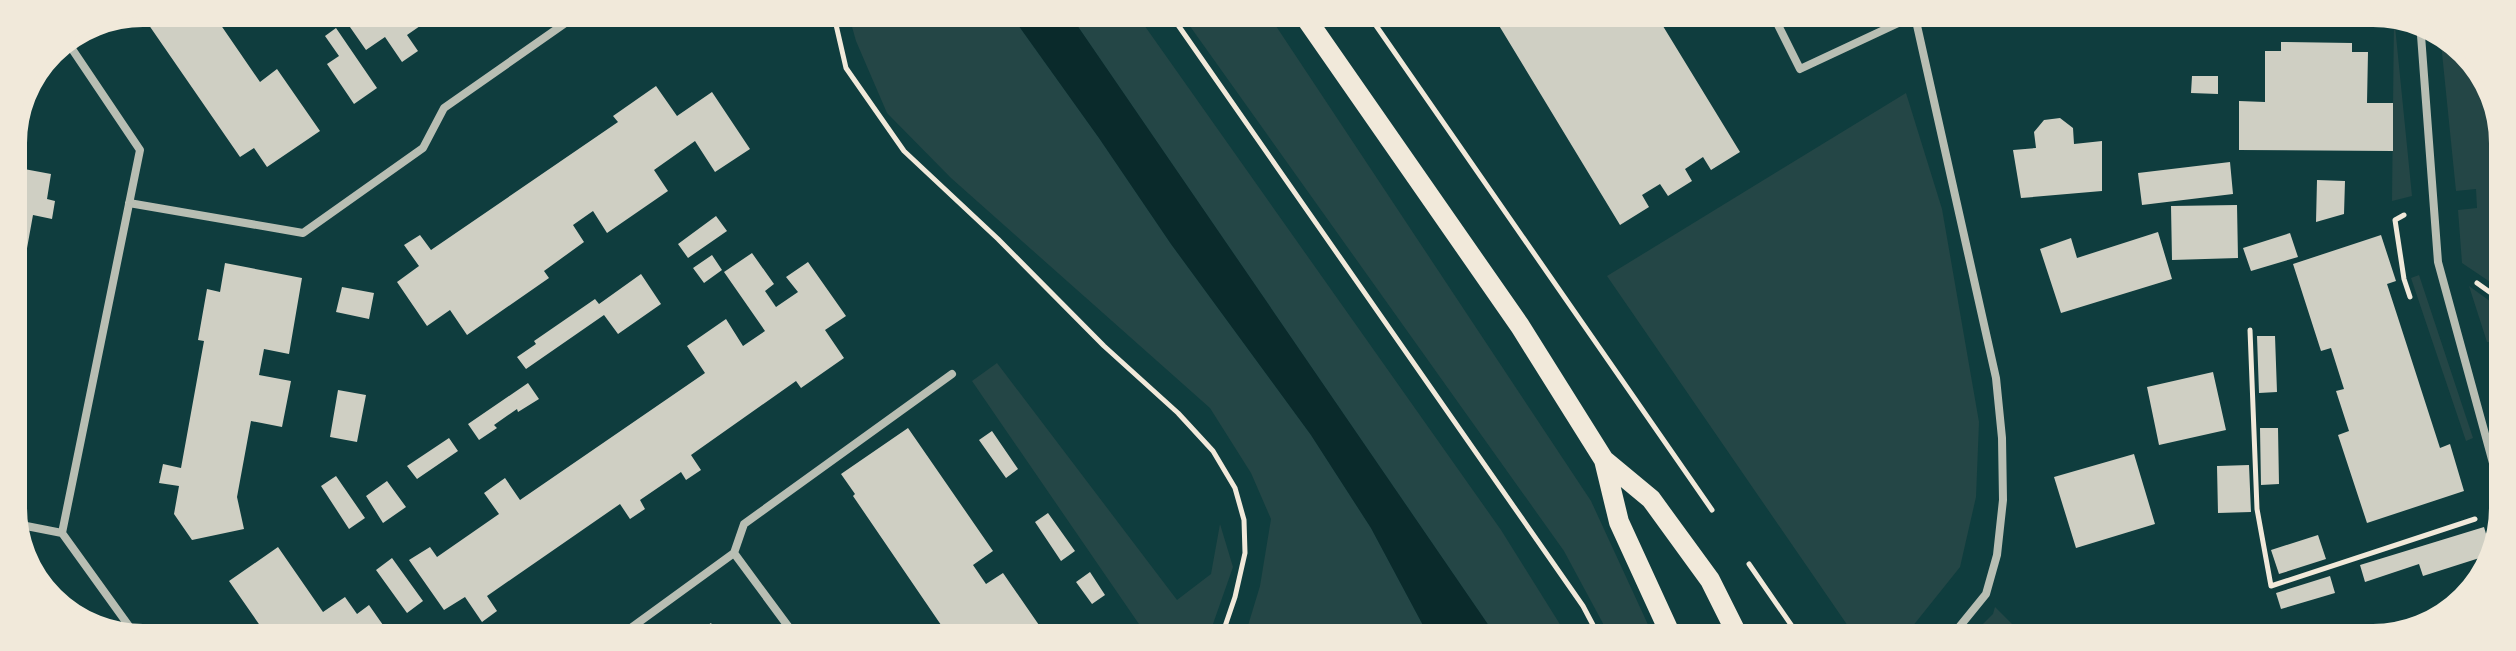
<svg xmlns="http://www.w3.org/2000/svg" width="2516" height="651" viewBox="0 0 2516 651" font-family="'Exo 2',sans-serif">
  <rect width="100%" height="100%" fill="#0f3d3e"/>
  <path fill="#244646" d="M1268,14l323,487 65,141h-43l-49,-91 -382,-536z
    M1011,15l88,123 72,106 140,191 60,93 61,114h-189l17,-56 11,-67 -20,-46 -41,-65 -259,-230 -64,-65 -31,-72 -7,-25z
    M1070,15h67l364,515 70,112h-71z
    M2394,16l18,180 -20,5z
    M2440,33l28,14 37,70v175l-43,-29 -4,-53 19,-2 -1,-19 -20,2z
    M1906,93l36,116 37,213 -3,75 -16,70 -60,75h-41l-252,-366z
    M2419,275l54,163 -7,3 -55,-163z
    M2469,286l36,26v29l-18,1z
    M997,363l180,237 34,-26 9,-50 13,43 -26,74h-85l19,-14 -169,-246z
    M1995,607l35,35h-65l28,-28z"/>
  <path fill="#0a2a2b" d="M1011,15h59l430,627h-68l-61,-114 -60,-93 -140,-191 -72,-106z"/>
  <path fill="#cfcfc3" d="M1655,13l85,139 -29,18 -8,-13 -18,12 7,12 -24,15 -8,-12 -18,11 7,12 -29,18 -128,-211z
    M343,17h90l-26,18 11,16 -16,11 -17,-25 -19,13z
    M144,18h72l44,64 17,-13 43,62 -53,36 -13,-19 -14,9z
    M336,28l41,60 -23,16 -27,-40 12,-8 -14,-20z
    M2281,42l71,1v9h16l-1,51h26v48l-154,-1v-49l26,1v-51h16z
    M2192,76h26v18l-27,-1z
    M656,86l21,30 35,-24 38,57 -35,23 -20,-31 -41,29 14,21 -61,42 -14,-22 -20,14 11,17 -40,29 5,7 -82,57 -17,-25 -23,16 -30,-44 22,-16 -15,-21 16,-10 11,15 187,-128 -5,-6z
    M2060,118l13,10 1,16 28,-3v50l-81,7 -8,-48 23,-2 -2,-16 10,-12z
    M2230,162l3,32 -91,11 -4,-32z
    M8,166l43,8 -4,25 8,2 -3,18 -19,-4 -22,122z
    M2317,180l28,1 -1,33 -28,8z
    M2237,205l1,53 -66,2 -1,-54z
    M716,216l11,15 -39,27 -10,-14z
    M2158,232l14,47 -111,34 -21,-64 31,-11 6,20z
    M2290,233l8,24 -47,14 -8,-23z
    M2381,235l15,46 -9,3 13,40 40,124 10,-4 14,47 -97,32 -29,-88 11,-4 -13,-40 8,-2 -13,-41 -10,3 -28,-87z
    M752,253l22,31 -9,7 11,16 22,-15 -12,-15 22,-15 38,54 -21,14 19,28 -43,30 -5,-7 -105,74 10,15 -15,10 -5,-8 -41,28 5,9 -15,10 -10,-15 -133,92 10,15 -15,11 -17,-25 -21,13 -35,-50 21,-13 7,10 62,-43 -15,-21 21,-15 15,22 185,-127 -18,-27 39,-27 17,27 22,-15 -41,-59z
    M712,255l10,15 -18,13 -11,-15z
    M225,263l77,15 -13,76 -25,-5 -5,26 32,6 -9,46 -31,-6 -14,76 7,32 -52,11 -18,-26 5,-28 -20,-3 4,-19 18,4 23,-127 -6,-1 9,-51 13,3z
    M641,274l20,30 -43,30 -14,-19 -78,54 -9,-12 19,-13 -2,-3 61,-42 4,5z
    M342,287l32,6 -5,26 -33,-7z
    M2257,336h18l2,56 -18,1z
    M10,342l7,2 -6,33h-1z
    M2213,372l13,58 -67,15 -12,-58z
    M528,383l11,16 -21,13 -1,-3 -23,16 3,3 -18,12 -11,-16z
    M338,390l28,5 -9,47 -27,-5z
    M908,428l85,123 -20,14 13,19 17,-11 47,68h-98l-99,-145 2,-2 -14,-20z
    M2260,428h18l1,56 -18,1z
    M992,431l26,38 -12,9 -27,-38z
    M449,438l9,13 -41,28 -10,-13z
    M2134,454l21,70 -79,24 -22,-71z
    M2249,465l2,47 -33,1 -1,-47z
    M336,476l29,42 -16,11 -28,-43z
    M387,481l19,26 -23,16 -17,-27z
    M1048,513l27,38 -14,10 -26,-39z
    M2484,527l8,27 -69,22 -4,-12 -54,18 -5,-17z
    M2318,535l8,24 -47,15 -8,-24z
    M278,547l45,65 22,-15 12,17 12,-9 14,20 -13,9 5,7 -105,-1 -41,-59z
    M392,558l31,43 -16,12 -31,-43z
    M1090,572l15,23 -13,9 -16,-22z
    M2330,576l5,17 -54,16 -5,-16z
    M2464,599l2,3 -4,8 -31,12z
    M711,623l11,18h-37z"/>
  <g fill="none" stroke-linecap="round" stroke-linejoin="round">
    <path stroke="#f1e9da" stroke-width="5" d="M1368,14l344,496
      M1171,15l412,591 19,36
      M834,16l12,52 58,83 94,88 106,107 74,67 35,38 22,37 9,32 1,33 -10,44 -15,44
      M2404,215l-9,5 9,59 6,18
      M2477,283l28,20
      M2250,330l7,179 14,77 204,-67
      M1749,564l54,78"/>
    <path stroke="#b8beb3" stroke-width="8" d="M1914,12l82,366 6,60 1,62 -6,55 -11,39 -39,48
      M1772,13l28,56 122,-57
      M2420,22l18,240 67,245
      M129,203l174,30 120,-85 21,-40 130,-91
      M11,523l51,10 77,107
      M62,533l78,-383 -76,-113
      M734,553l65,88
      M613,641l121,-88 10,-29 208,-150"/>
    <path stroke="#f1e9da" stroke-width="20" d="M1303,14l217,312 84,134 47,39 59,81 31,62
      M1604,460l15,62 55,120"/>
  </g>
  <path d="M0 0H2516V651H0ZM143 22H2373A121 121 0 0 1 2494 143V508A121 121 0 0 1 2373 629H143A121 121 0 0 1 22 508V143A121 121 0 0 1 143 22Z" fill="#f1e9da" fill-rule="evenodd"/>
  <path fill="none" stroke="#f1e9da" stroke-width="10" d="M143 22H2373A121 121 0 0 1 2494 143V508A121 121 0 0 1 2373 629H143A121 121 0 0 1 22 508V143A121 121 0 0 1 143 22Z"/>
</svg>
